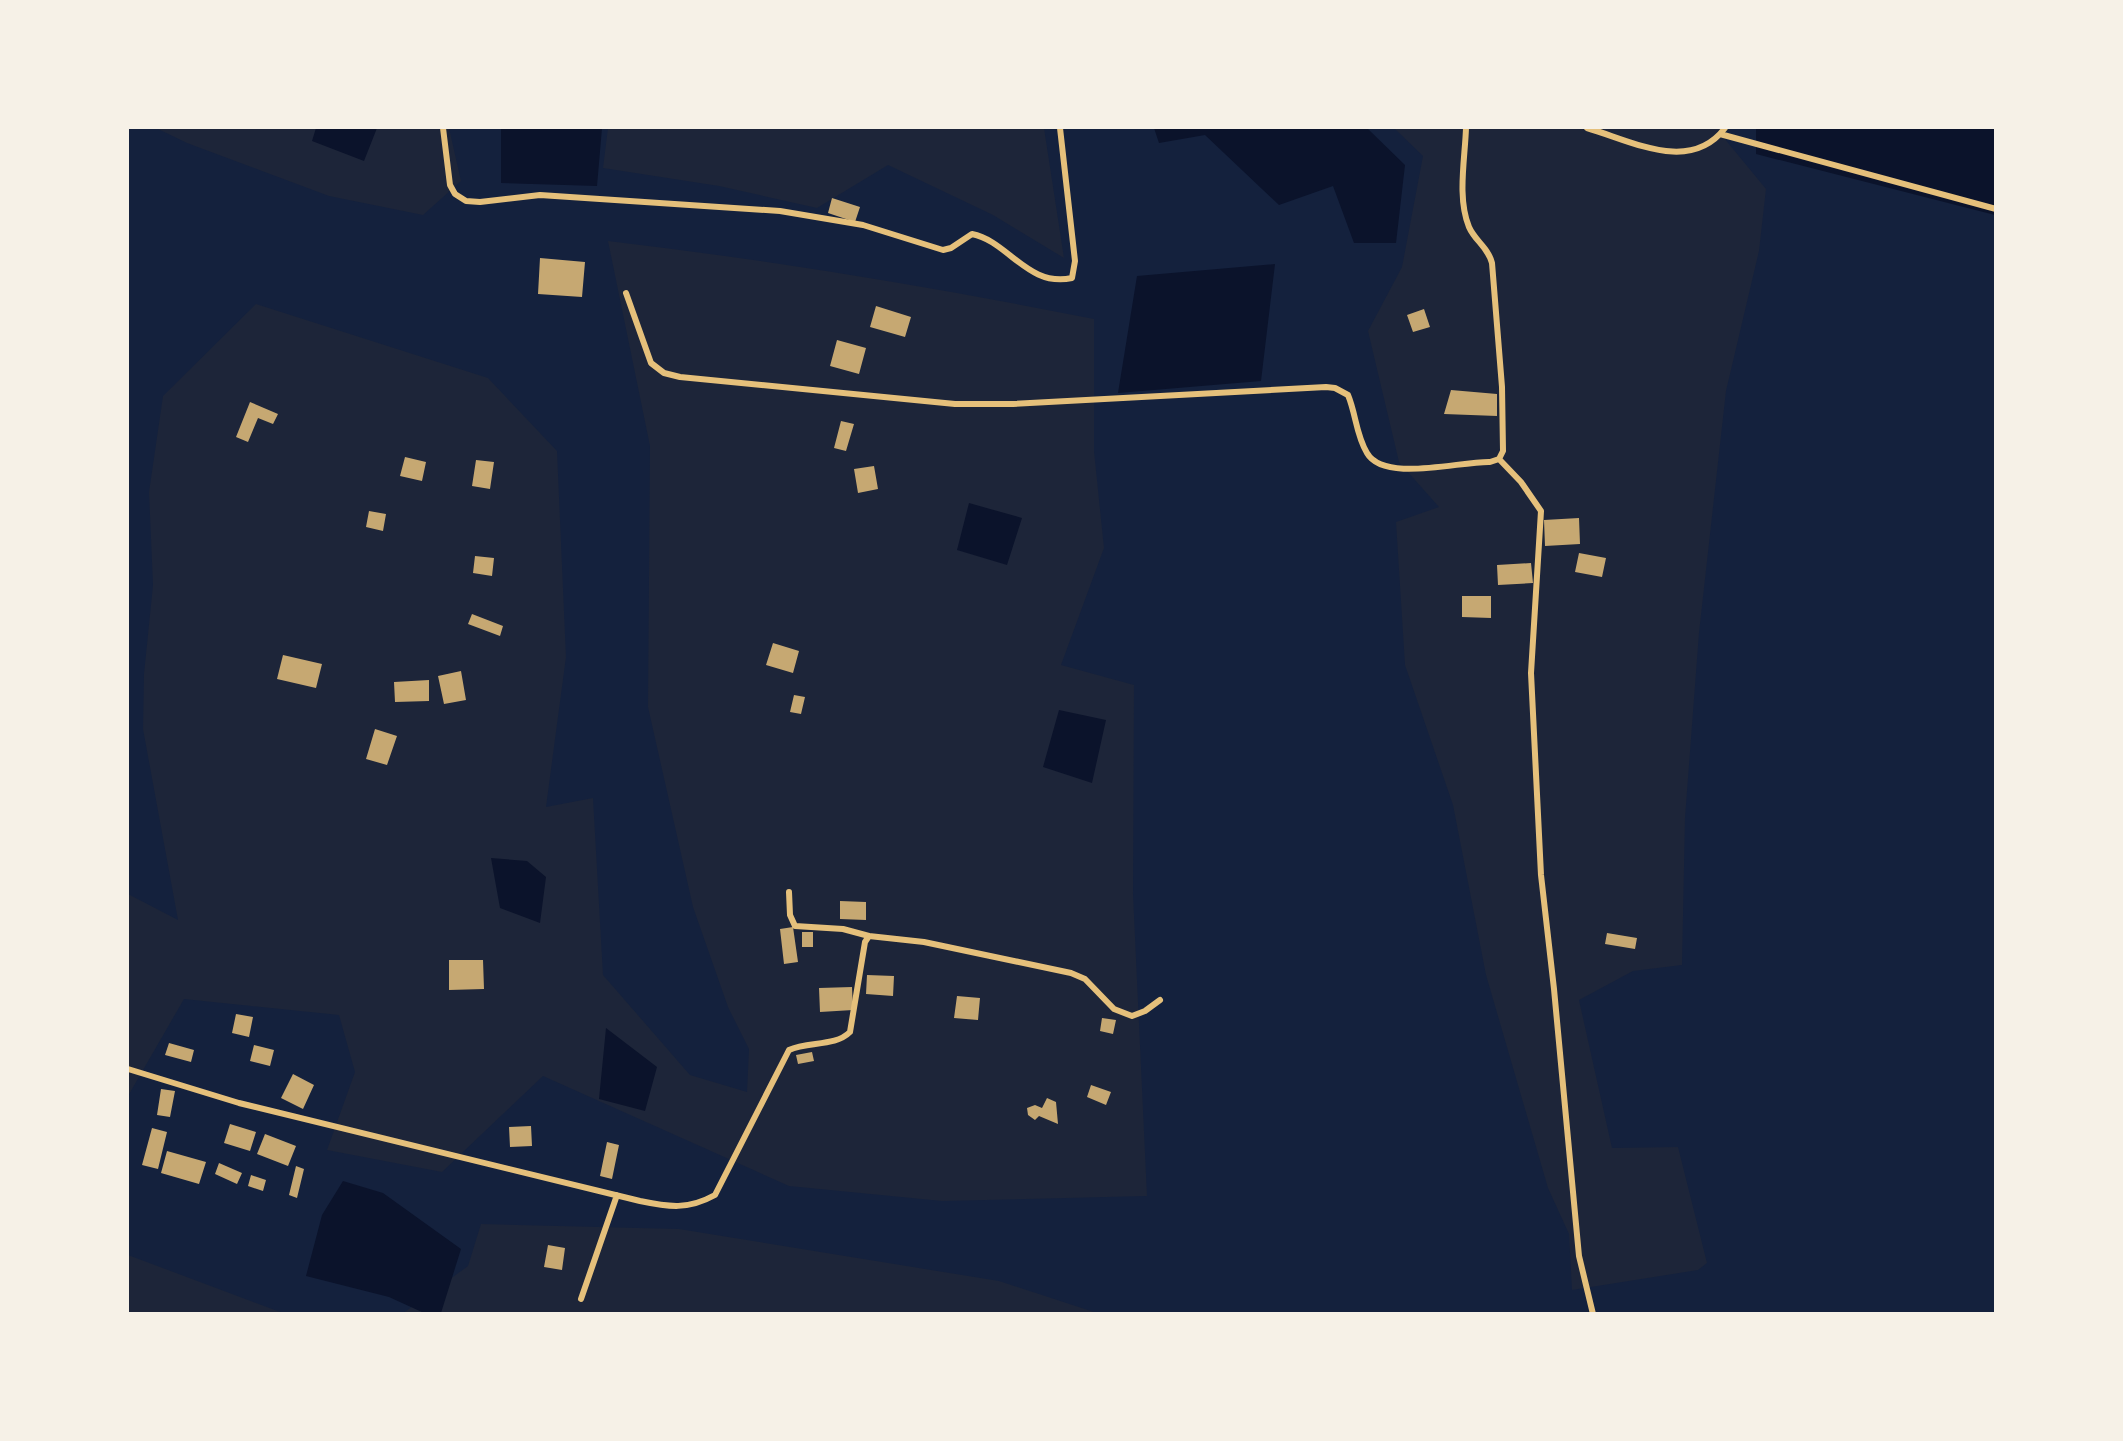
<svg xmlns="http://www.w3.org/2000/svg" width="2123" height="1441" viewBox="0 0 2123 1441" font-family="'Sofia Sans Condensed',sans-serif">
  <rect width="100%" height="100%" fill="#14213d"/>
  <path fill="#1d2539" d="M156,128h293l12,53 -38,34 -94,-19 -142,-53z
    M608,128h436l20,130 -71,-43 -105,-50 -71,43 -98,-22 -116,-18z
    M1394,128h329l1,10 42,51 -7,62 -33,140 -27,242 -14,185 -3,147 -49,6 -54,29 33,148 66,-1 29,116 -9,7 -126,20 -3,-56 -21,-46 -62,-213 -33,-170 -48,-140 -9,-143 43,-15 -40,-45 -31,-131 34,-64 21,-111z
    M608,241c163,19 325,46 486,78v132l10,97 -43,117 73,20 -1,209 14,302 -205,5 -153,-15 -246,-110 -101,96 -115,-22 28,-78 -16,-57 -155,-16 -56,97v-202l50,26 -35,-191 1,-55 9,-89 -4,-93 14,-96 93,-92 232,74 69,73 9,206 -20,150 47,-9 10,177 87,100 57,17 2,-43 -21,-42 -35,-100 -45,-200 2,-261z
    M481,1224l198,5 320,52 98,32 -695,1 66,-48z
    M128,1255l155,58h-155z"/>
  <path fill="#0b132b" d="M316,128h61l-13,33 -52,-20z
    M501,128h101l-5,58 -96,-3z
    M1154,128h213l38,37 -9,78h-42l-21,-57 -54,19 -74,-70 -46,8z
    M1756,128h239v87l-239,-61z
    M1275,264l-14,117 -143,12 19,-117z
    M969,503l53,15 -15,47 -50,-15z
    M1059,710l47,10 -14,63 -49,-16z
    M491,858l36,3 19,16 -6,46 -40,-15z
    M606,1028l51,39 -12,44 -46,-12z
    M343,1181l40,12 78,56 -20,64h-17l-35,-16 -83,-21 16,-61z"/>
  <path fill="#c6a872" d="M832,198l28,9 -5,15 -27,-9z
    M540,258l45,4 -3,35 -44,-3z
    M876,306l35,11 -6,20 -35,-10z
    M1424,309l6,18 -17,5 -6,-17z
    M837,340l29,8 -7,26 -29,-8z
    M1451,390l46,4v22l-53,-2z
    M250,402l28,12 -5,10 -15,-6 -10,24 -12,-5z
    M841,421l13,3 -8,27 -12,-3z
    M405,457l21,5 -4,19 -22,-5z
    M476,460l18,2 -4,27 -18,-3z
    M874,466l4,23 -20,4 -4,-24z
    M369,511l17,3 -3,17 -17,-4z
    M1579,518l1,26 -35,2 -1,-26z
    M1579,553l27,5 -4,19 -27,-5z
    M475,556l19,2 -2,18 -19,-3z
    M1531,563l2,20 -35,2 -1,-20z
    M1462,596h29v22l-29,-1z
    M472,614l31,12 -3,10 -32,-12z
    M773,643l26,8 -6,22 -27,-8z
    M283,655l39,9 -6,24 -39,-9z
    M461,671l5,29 -22,4 -6,-28z
    M429,680v21l-34,1 -1,-20z
    M794,695l11,2 -4,17 -11,-2z
    M375,729l22,7 -10,29 -21,-6z
    M840,901l26,1v18l-26,-1z
    M793,927l5,35 -14,2 -4,-35z
    M802,932h11v15h-11z
    M1607,933l30,5 -2,11 -30,-5z
    M449,960h34l1,29 -35,1z
    M867,975l27,1 -1,20 -27,-2z
    M852,987l1,23 -33,2 -1,-24z
    M957,996l23,2 -2,22 -24,-2z
    M236,1014l17,3 -4,20 -17,-4z
    M1102,1018l14,2 -3,14 -13,-3z
    M169,1043l25,7 -3,12 -26,-7z
    M254,1045l20,5 -4,16 -20,-5z
    M812,1052l2,9 -16,3 -2,-9z
    M293,1074l21,11 -11,24 -22,-11z
    M1091,1085l20,7 -5,13 -19,-8z
    M161,1089l14,2 -5,26 -13,-2z
    M1047,1098l9,4 2,22 -19,-8 -4,4 -7,-5 -1,-7 8,-3 7,3z
    M230,1124l26,8 -6,19 -26,-8z
    M531,1126l1,20 -22,1 -1,-20z
    M152,1128l15,4 -9,37 -16,-4z
    M265,1134l31,12 -8,20 -31,-12z
    M607,1142l12,3 -7,34 -12,-3z
    M167,1151l39,11 -7,22 -38,-11z
    M219,1163l23,10 -5,11 -22,-10z
    M296,1166l8,3 -7,29 -8,-3z
    M251,1175l15,5 -3,11 -15,-5z
    M548,1245l17,3 -3,22 -18,-3z"/>
  <g fill="none" stroke-linecap="round" stroke-linejoin="round">
    <path stroke="#e5c07b" stroke-width="6" d="M443,128l7,57 5,9 11,7 14,1 60,-7 240,16 83,14 80,25 8,-2 21,-14c36,7 56,54 100,44l3,-17 -15,-133
      M1587,128c45,13 103,46 138,0
      M1720,134l276,75
      M626,293l25,70 13,10 16,4 275,27h58l313,-17 9,1 13,7c8,19 8,40 19,58 17,30 93,8 123,9l9,-3 4,-8 -1,-64 -10,-124c-4,-16 -17,-22 -23,-36 -12,-29 -4,-68 -3,-99
      M1499,459l22,23 20,29 -10,162 10,202 13,114 25,267 14,58
      M789,892l1,23 5,11 48,3 26,7
      M128,1069l111,34 401,98c29,6 48,9 75,-6l74,-145c19,-9 46,-3 61,-18l15,-90 4,-6 55,6 147,31 14,6 29,30 18,7 13,-5 15,-11
      M581,1299l36,-104"/>
  </g>
  <rect width="2123" height="1441" fill="none" stroke="#f6f1e7" stroke-width="258"/>
</svg>
